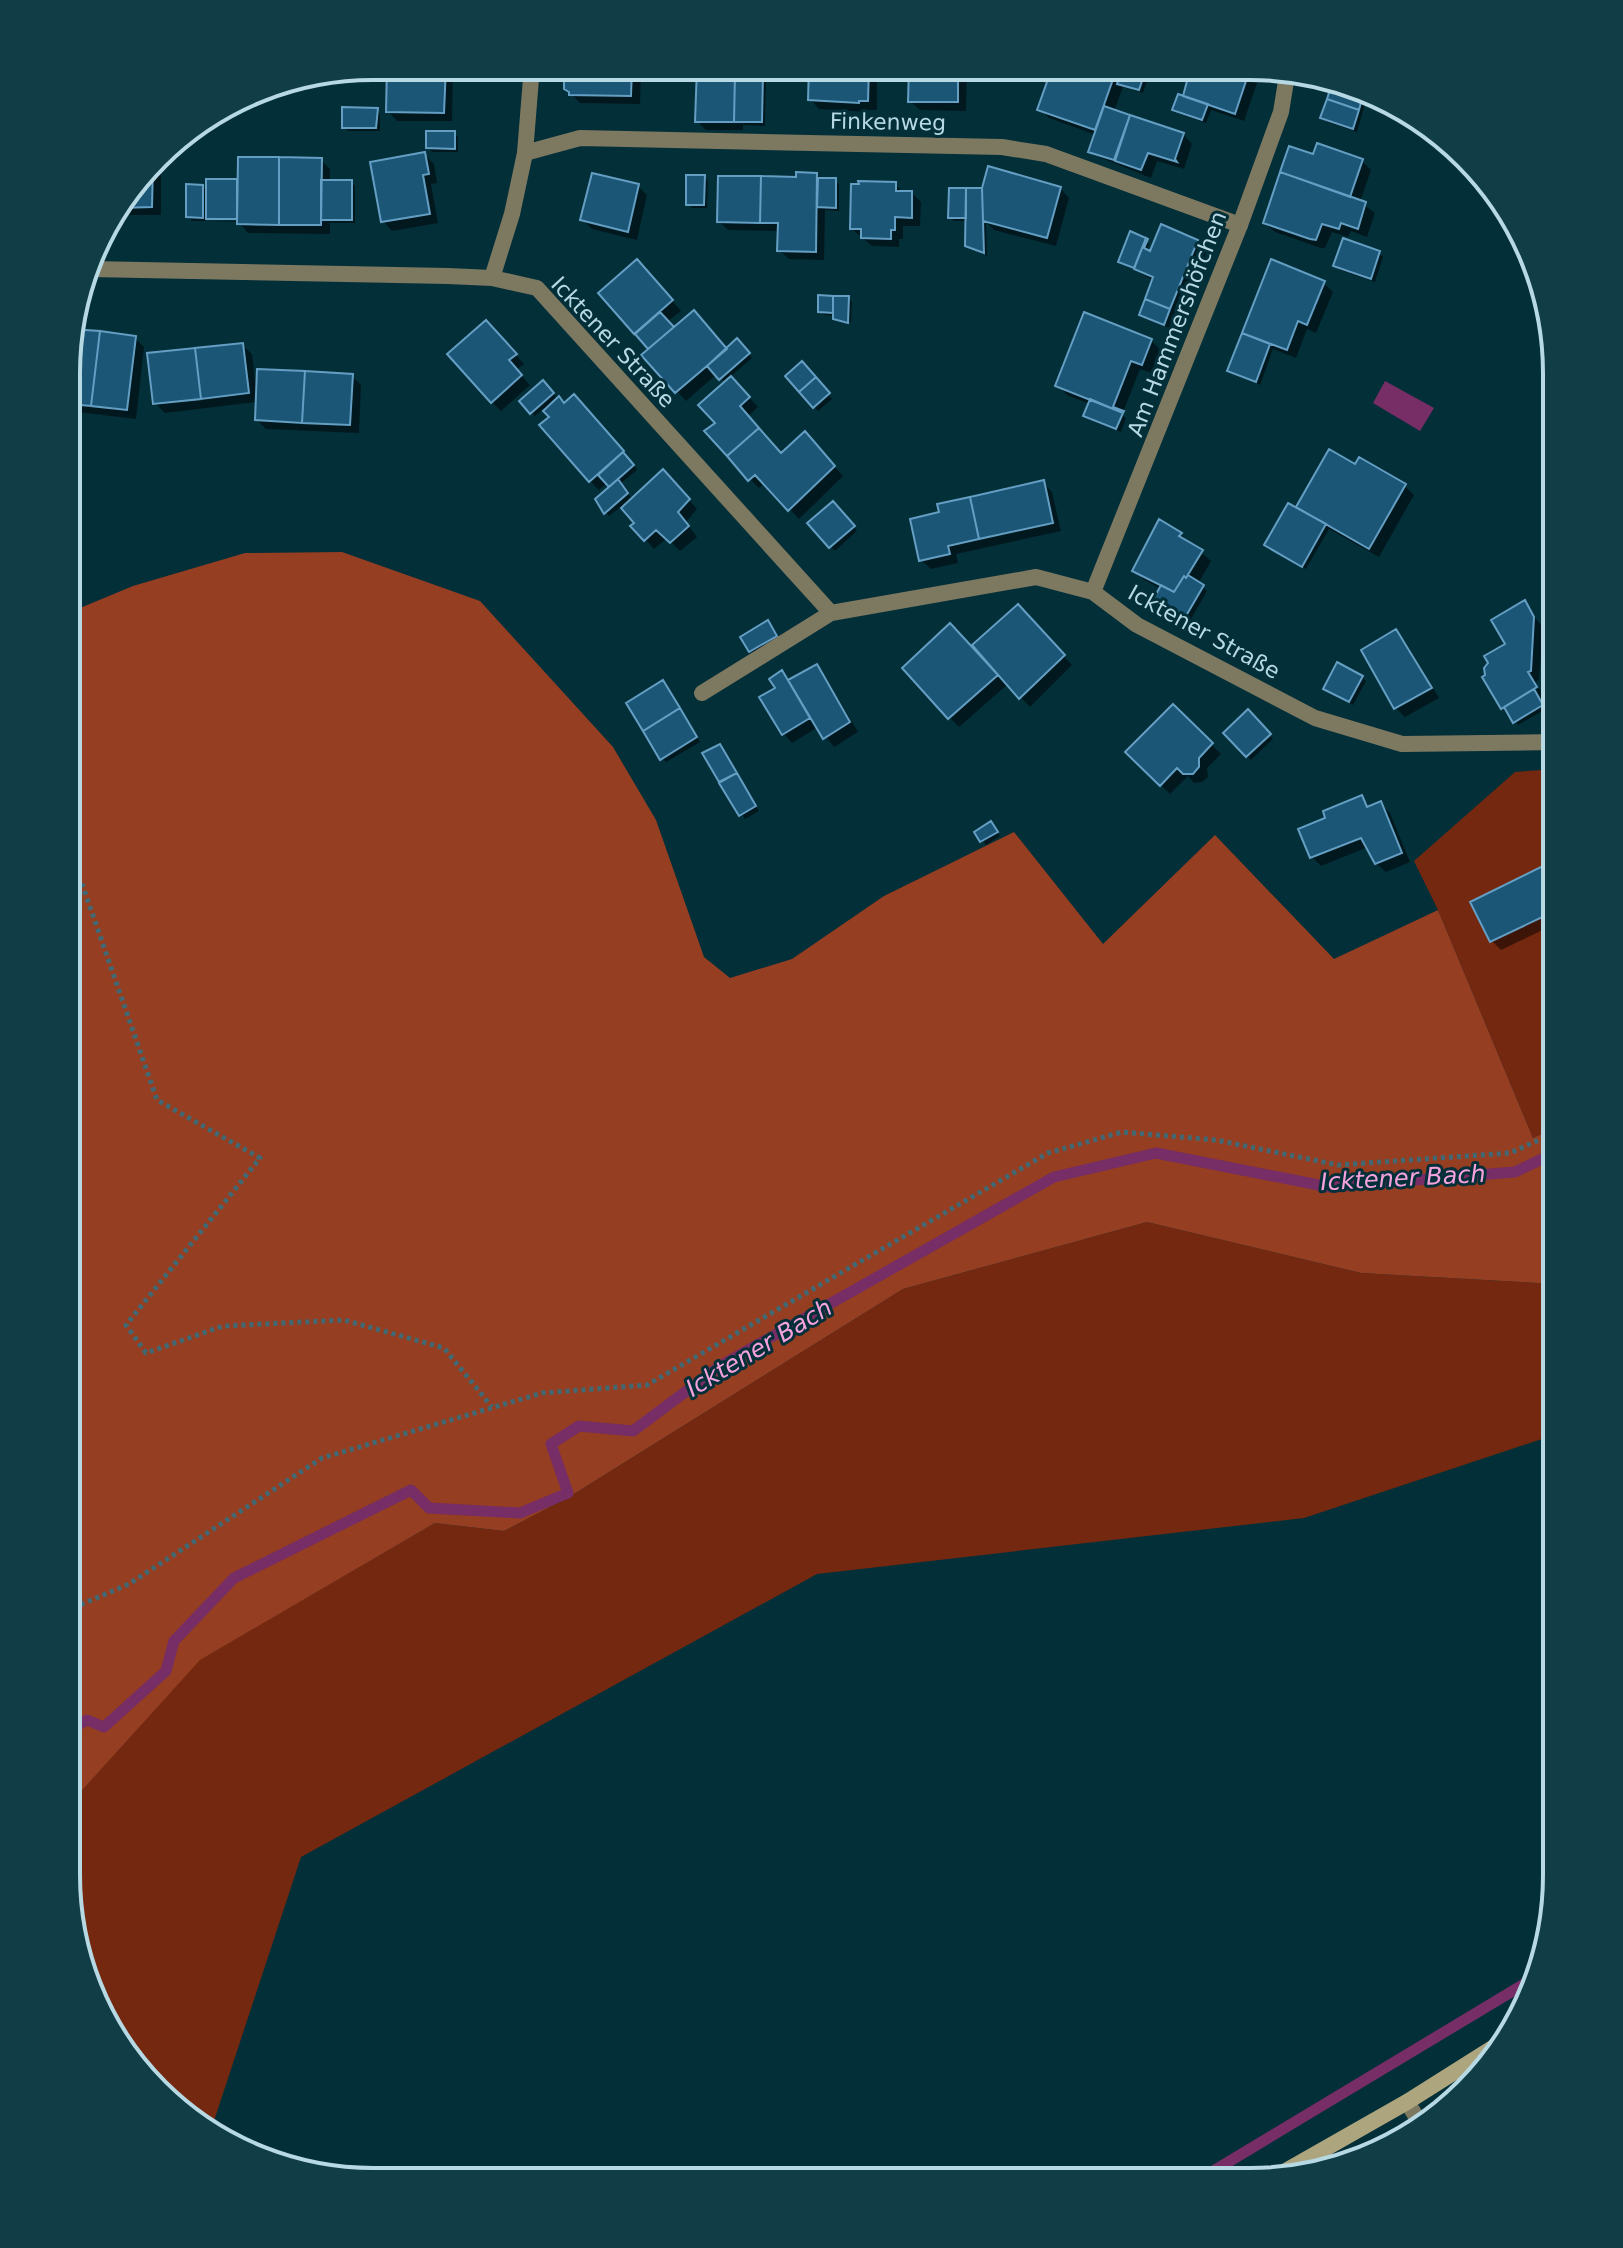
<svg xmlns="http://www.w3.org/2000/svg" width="1623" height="2248" viewBox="0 0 1623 2248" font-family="'DejaVu Sans',sans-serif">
  <rect width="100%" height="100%" fill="#032f39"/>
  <path fill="#73280f" d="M1557,769v358l-24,11 -95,-228 -24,-49 101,-89z
    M1147,1222l214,51 196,11v150l-253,84 -487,56 -516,283 -91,276 -24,-14 -89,-108 -31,-135v-68l133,-148 236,-137 69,8 65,-34 334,-208z"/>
  <path fill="#953e22" d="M342,552l138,49 133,146 43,73 48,137 26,21 62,-19 92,-63 130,-64 89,112 112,-109 119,124 104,-49 95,228 24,-11v157l-196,-11 -214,-51 -244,67 -334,208 -65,34 -69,-8 -235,137 -134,148 2,-1195 65,-27 112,-33z"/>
  <path fill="#772d65" d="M1385,381l49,27 -14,23 -47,-28z"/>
  <path fill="#0007" d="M389,66h64l-1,55h-55l-9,-10z
    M572,67h69l-1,37 -60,-1 -14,-14 6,-12z
    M699,67h23l8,8 32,1 4,4 -1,46 -22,-1v5h-37l-9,-9z
    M777,67h18v4h-15z
    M811,67l78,1v4l-20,-2 8,8v32h-9v2l-49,-3 -9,-10z
    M911,68h56l-1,43 -46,-1 -10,-9z
    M1018,68h110l16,5 4,4 -5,16 -20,-6 -9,25 69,22 9,10 -8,25 -27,-8 -6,17 -57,-23 -4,-4 6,-16 -47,-17 -9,-9 8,-25 -26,-8z
    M1188,68l74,1 -18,52 -33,-11 -5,13 -28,-10 -4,-4 10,-11 5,-14 -5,-5z
    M1363,93l4,4 -10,35 -30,-10 -4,-5z
    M376,110l4,4v17h-32l-4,-4z
    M454,133l4,4v15h-26l-4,-5z
    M424,154l10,10 3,19 -6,1 7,39 -46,8 -9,-10z
    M1314,156l48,5 9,9 -11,32 15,11 -8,24 -16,-6 -3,6 -16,-5 -7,16h-4l-46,-16 -10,-9z
    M157,158l4,4v53h-50z
    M321,160l9,9v13h21l4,4v37h-25v11l-82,-1 -9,-11 -29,-1h36v-4h-37v2l-3,-2v4h-14l-4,-5 15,-29 5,5v-11l31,1z
    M817,174l5,6h13l4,4v27l-14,-1 -1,50 -35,-1 -10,-9 1,-19 -52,-1 -9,-9 79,-42z
    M704,177l4,4 -1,27h-15l-4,-4z
    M895,184l9,9h8l9,9 -1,24h-17v13h-4v8l-27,-1 -20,-17z
    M638,186l9,9 -10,45 -45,-11 -9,-9z
    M1060,188l9,10 -13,48 -62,-16 -8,-8 1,34 -20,-11 1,-24h-14l-4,-4 32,-27z
    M1162,227l35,15 10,9 -27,66 -7,-3 -4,14 -28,-13 13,-34 -34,-20 25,-21 4,4 -3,8 5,2z
    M1379,253l4,4 -8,25 -35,-12 -4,-4z
    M646,271l35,40 -14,11 7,7 53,21 10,-9 15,17 -22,19 28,30 -10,9 33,39 33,-12 29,33 -44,43 -34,-36 -6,5 -9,-9 -32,-56 8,-40 -9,-9 -31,27 -42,-46 7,-6 -50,-56z
    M1323,283l10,9 -17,41 -9,-4 -11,29 -23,-9 -13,36 -31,-15 21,-33 -6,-5z
    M848,298l4,4 -1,20 -16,-6 -11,-1 -4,-4z
    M69,331l66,7 9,9 -8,72 -67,-8z
    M496,332l28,32 -8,6 14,15 -29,26 -9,-9z
    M1151,340l9,10 -9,23 -11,-4 -18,46 4,3 -5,14 -31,-12 -5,-4 5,-12 -23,-9 -9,-10z
    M242,345l10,9 4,34 96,-12 9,9 -2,48 -93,-4 -9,-9v-18l-92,11 -10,-10z
    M802,364l30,35 -14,12 -31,-35z
    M542,383l23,22 18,1 49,56 5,8 -17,14 13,16 39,-19 25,28 -11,13 11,15 -17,14 -13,-13 -13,11 -21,-23 4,-3 -15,-17 -13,10 -4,-4 6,-25 -4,-4 -8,7 -9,-9 -46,-73 -9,8 -13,-15z
    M1329,452l26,15 50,19 9,9 -35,62 -50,-28 -23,40 -36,-21 27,-38z
    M1043,482l9,10 9,39 -105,23 2,9 -27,6 -10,-9 20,-46z
    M832,503l25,28 -22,20 -25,-28z
    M1159,522l22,13 30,26 -13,23 9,7 -16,28 -31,-18 1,-12 -18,-10 -9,-9z
    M1524,603l19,25 -4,52 -3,2 1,3 -35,21 -11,-43 17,-18z
    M1018,607l54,58 -42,42 -22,-23 -49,43 -10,-10 23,-69z
    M771,627l9,13 -25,15 -12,-17z
    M1395,632l10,9 34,57 -34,19 -9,-9z
    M816,667l9,9 33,56 -24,15 -16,-20 -26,16 -9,-10 -6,-44 5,-16 8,8z
    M1362,677l4,4 -13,24 -27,-17z
    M667,687l33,55 -34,20 -4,-4z
    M1539,688l6,9 -5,3 6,9 -28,16 -14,-15z
    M1173,707l48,47 -14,14 1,9 -6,5 -8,1 -6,-7 -18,18 -42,-42z
    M1248,712l25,27 -22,21 -25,-27z
    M720,746l39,65 -14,8 -40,-65z
    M1361,798l10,10 9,-4 10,9 20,49 -24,10 -10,-9 -8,-16 -47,19 -9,-9 16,-38z
    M994,828l6,8 -14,9 -9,-13z
    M1557,862v61l-56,27 -9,-9z"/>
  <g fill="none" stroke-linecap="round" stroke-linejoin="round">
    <path stroke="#772d65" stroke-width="11" d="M66,1732l21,-12 17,7 62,-56 8,-30 60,-63 177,-88 18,18 91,5 48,-20 -17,-49 28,-18 54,5 87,-65 334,-189 102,-24 173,34 186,-15 42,-20
      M1195,2182l346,-208"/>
  </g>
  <path fill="#1b5677" stroke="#659ec3" stroke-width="2" d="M387,66h59l-2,47 -58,-1z
    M570,67h62l-1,29 -62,-1v-3l-5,-3v-11l6,-2z
    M697,67h23v6h15l-1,49h-39z
    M809,67h60l-1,34h-9v2l-51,-3z
    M909,68h49v34h-50z
    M1016,68h36l-5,14 -31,-10z
    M1052,68h65l-22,62 -58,-20z
    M1123,68l22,4 -6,18 -22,-6z
    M1186,68l64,1 -15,45 -52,-18 4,-15 -5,-1z
    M735,73l28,1 -1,48h-28z
    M1333,80l31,11 -5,19 -32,-11z
    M1178,94l30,10 -6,16 -30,-10z
    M1327,99l32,11 -6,19 -33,-11z
    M1104,106l26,9 -16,45 -26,-8z
    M342,107l36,1 -2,20h-34z
    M1130,115l54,18 -9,26 2,3 -29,-9 -7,17 -26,-9z
    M426,131h29v18l-29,-1z
    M1317,143l46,16 -13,38 -70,-25 9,-26 24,8z
    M425,152l4,22 -6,1 7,39 -49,8 -11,-60z
    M238,157h41v68l-42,-1z
    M279,157l43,1 -1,67h-42z
    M153,164l-1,43 -32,1 -1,-3z
    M988,166l73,21 -14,51 -64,-17 -1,-33z
    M796,172l21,1 -1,79 -39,-1 1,-28h-18l1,-47 35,1z
    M1280,172l86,30 -8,27 -17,-6 -2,6 -17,-5 -6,16 -6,-1 -47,-16z
    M592,173l47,11 -11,48 -48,-12z
    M686,175h19l-1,30h-18z
    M718,176h43l-1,47 -43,-1z
    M818,178h18v30l-19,-1z
    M206,179h31v40h-31z
    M321,180h31v40h-31z
    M858,181l38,1v9h16v27l-17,-1v13h-4v9l-30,-1v-9h-11l1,-45h8z
    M186,184l17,1v33l-17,-1z
    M949,188h17v30h-18z
    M966,188h16l2,65 -19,-7z
    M1161,224l37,16 -28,69 -25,-10 8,-22 -19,-8 12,-31 2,1 -4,9 6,3z
    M1130,231l16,7 -12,30 -16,-6z
    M1343,238l37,13 -9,28 -38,-13z
    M637,259l36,41 -39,34 -36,-41z
    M1271,259l54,22 -18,44 -9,-4 -11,29 -45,-17z
    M818,295l15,1v17l-15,-1z
    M833,296h16l-1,27 -15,-4z
    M1145,299l25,10 -6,16 -25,-10z
    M694,310l33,39 -52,44 -34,-38z
    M660,312l14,15 -26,22 -13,-15z
    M1084,312l68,27 -10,26 -11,-4 -18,46 11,4 -1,2 -68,-27z
    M486,320l31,34 -8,6 13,15 -31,28 -44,-49z
    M70,329l30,2 -9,75 -22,-2z
    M100,331l36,5 -9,74 -36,-4z
    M1242,333l28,11 -14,38 -29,-11z
    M737,338l13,15 -31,27 -12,-14z
    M243,343l6,50 -48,6 -6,-51z
    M195,348l6,51 -48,5 -6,-51z
    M802,361l14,16 -17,15 -14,-16z
    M257,369l48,2 -3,52 -47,-3z
    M305,371l48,3 -3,51 -48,-2z
    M731,376l19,21 -10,9 19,22 -32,28 -23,-25 11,-8 -17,-18z
    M816,377l14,16 -17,15 -14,-16z
    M543,380l11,13 -24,21 -11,-13z
    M574,394l50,57 -35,31 -50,-57 10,-8 -6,-6 16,-15 5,7z
    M1090,399l33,14 -7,16 -33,-13z
    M759,428l22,25 24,-22 30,35 -47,45 -33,-36 -7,6 -21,-25z
    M1329,449l26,15 4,-7 47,27 -37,65 -73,-42z
    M623,452l11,13 -25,22 -11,-12z
    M663,469l27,30 -12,13 11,14 -19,17 -14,-13 -12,11 -14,-15 4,-3 -13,-15z
    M618,479l10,14 -24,21 -9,-15z
    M1044,480l9,43 -74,16 -9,-42z
    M970,497l9,42 -31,7 2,8 -31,7 -9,-42 29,-7 -2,-8z
    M833,501l22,25 -26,22 -22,-25z
    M1288,503l38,21 -24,43 -38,-22z
    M1159,519l23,14 -3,3 24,14 -17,28 -2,-2 -10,16 -42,-21z
    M1188,575l16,10 -18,31 -32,-18 7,-13 13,7 10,-16 2,2z
    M1525,600l9,17 -3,54 -3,1 9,15 -36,22 -19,-32 3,-2 -1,-7 4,-5 -4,-7 21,-12 -14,-24z
    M1018,604l47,51 -46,44 -47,-54z
    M768,620l9,16 -28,16 -9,-15z
    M950,623l48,52 -50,44 -46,-51z
    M1396,629l36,59 -38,21 -33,-59z
    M1337,662l26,14 -14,26 -26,-13z
    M817,664l33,58 -27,17 -35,-59z
    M782,670l28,48 -28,17 -23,-38 16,-9 -6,-9z
    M663,680l17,28 -37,23 -17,-28z
    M1534,689l9,16 -30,18 -9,-16z
    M1173,704l40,39 -14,15v9l-6,7h-10l-6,-6 -17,18 -35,-34z
    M680,708l17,29 -37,23 -17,-29z
    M1248,709l23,25 -25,23 -23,-24z
    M720,744l17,29 -18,9 -17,-29z
    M737,773l19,33 -17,10 -20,-33z
    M1362,795l5,12 14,-6 21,52 -27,11 -14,-26 -51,20 -12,-29 27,-11 -2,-7z
    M991,821l7,11 -18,10 -6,-10z
    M1557,859v51l-67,32 -20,-40z"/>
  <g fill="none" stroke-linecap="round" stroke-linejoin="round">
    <path stroke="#406974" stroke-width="5" stroke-dasharray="4 4" stroke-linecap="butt" d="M68,864l13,17 76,219 103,58 -134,167 20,28 77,-27 121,-6 100,28 48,59
      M66,1611l63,-27 193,-126 220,-65 105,-8 401,-232 74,-21 94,8 122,25 172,-12 47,-21"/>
    <path stroke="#7d7860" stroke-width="16" d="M525,153l55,-15 422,9 44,7 194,71
      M1407,2102l15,24"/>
    <path stroke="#7d7860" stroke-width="16" d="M90,269l358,7 44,2 45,10 294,325 205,-36 57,15 44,33 178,93 87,26 155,-2
      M492,278l20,-64 13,-61 7,-87
      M1093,592l147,-367 41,-113 7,-43
      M702,693l129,-80"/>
    <path stroke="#ada57e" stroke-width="16" d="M1277,2176l130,-74 103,-65"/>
  </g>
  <g text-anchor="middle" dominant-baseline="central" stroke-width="6" stroke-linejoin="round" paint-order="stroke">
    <g font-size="22" fill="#b6d9e4" stroke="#032f39">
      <text transform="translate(888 122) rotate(1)">Finkenweg</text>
      <text transform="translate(1177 324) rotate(-69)">Am Hammershöfchen</text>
      <text transform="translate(613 342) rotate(47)">Icktener Straße</text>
      <text transform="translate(1204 632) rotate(29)">Icktener Straße</text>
    </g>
    <g font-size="24" font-style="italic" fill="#f5a2dd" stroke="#032f39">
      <text transform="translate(1403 1178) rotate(-3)">Icktener Bach</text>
      <text transform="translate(759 1348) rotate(-31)">Icktener Bach</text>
    </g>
  </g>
  <path d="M0 0H1623V2248H0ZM373 80H1250A293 293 0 0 1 1543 373V1875A293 293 0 0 1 1250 2168H373A293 293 0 0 1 80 1875V373A293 293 0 0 1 373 80Z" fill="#113d47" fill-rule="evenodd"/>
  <path fill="none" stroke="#b6d9e4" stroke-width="4" d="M373 80H1250A293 293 0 0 1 1543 373V1875A293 293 0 0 1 1250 2168H373A293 293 0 0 1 80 1875V373A293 293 0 0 1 373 80Z"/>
</svg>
